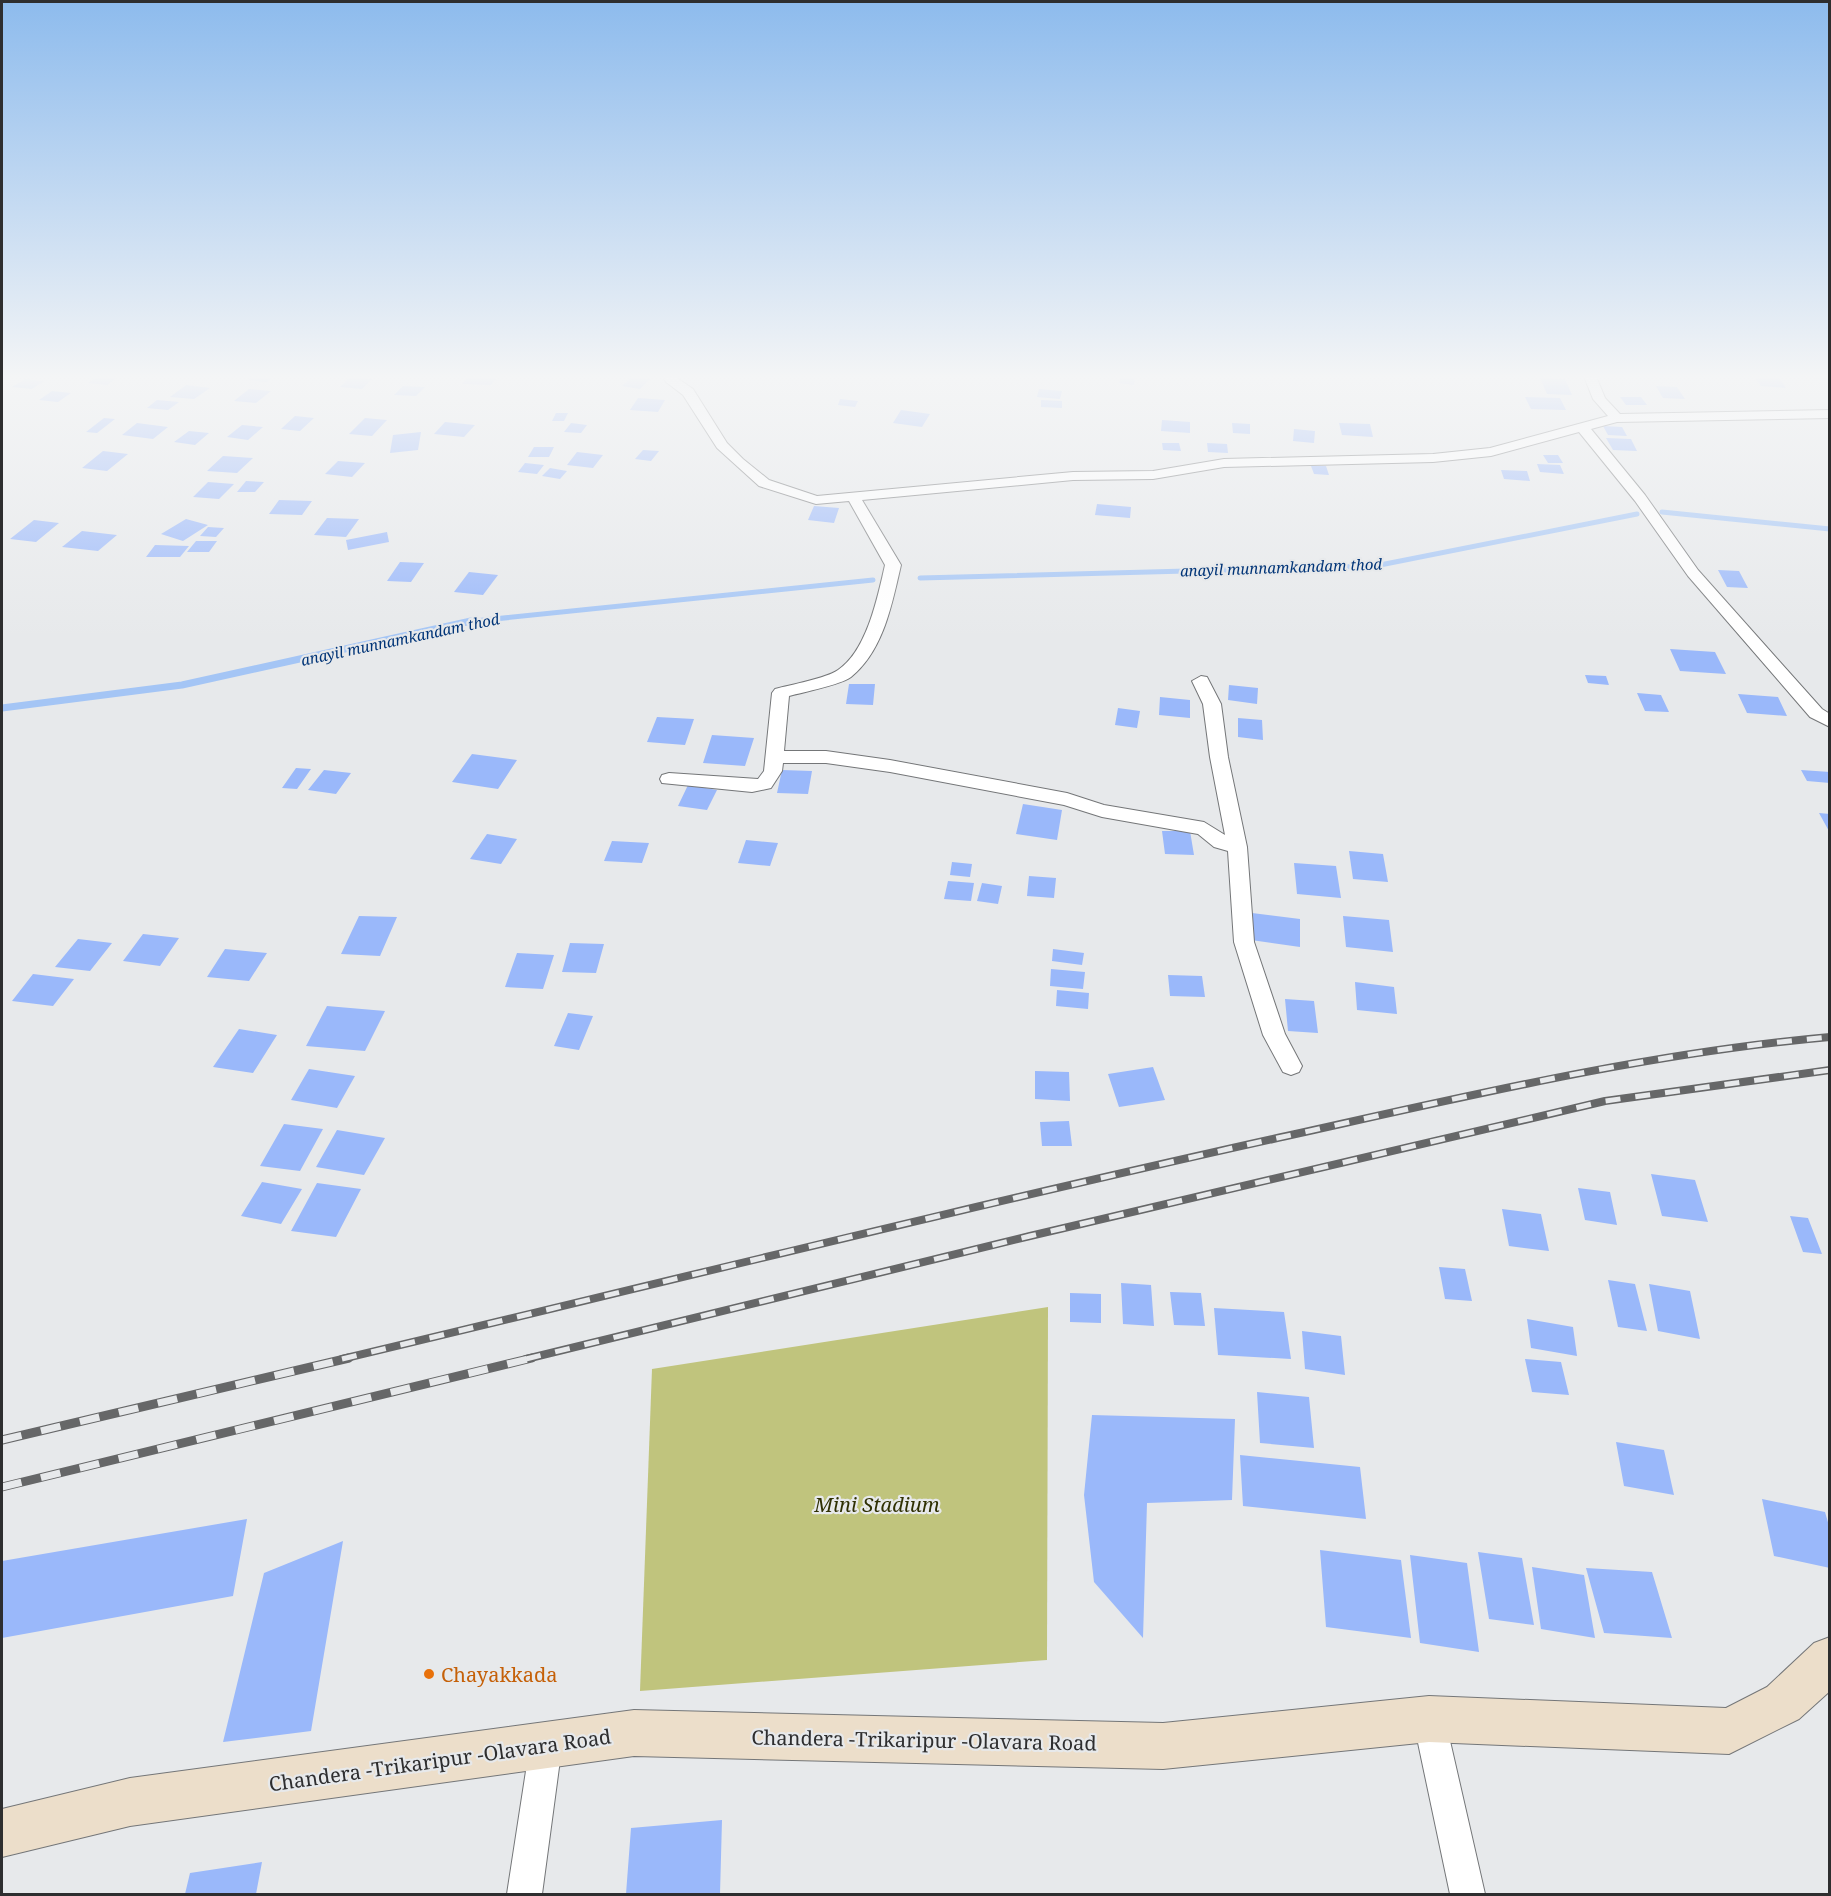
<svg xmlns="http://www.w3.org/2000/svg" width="1831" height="1896" viewBox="0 0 1831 1896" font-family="'Noto Serif',serif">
  <rect width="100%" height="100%" fill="#e7e9eb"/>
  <path fill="#c0c47d" d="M1048,1307l-1,353 -407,31 12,-322z"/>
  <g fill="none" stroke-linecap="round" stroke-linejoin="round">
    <path stroke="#a4c5f5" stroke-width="5" d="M1662,512l168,17
      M920,578l455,-12 262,-52
      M465,622l408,-42"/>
    <path stroke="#a4c5f5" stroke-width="7" d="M2,708l180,-23 289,-64"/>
  </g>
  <path fill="#9ab8fa" d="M101,374l19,2 -13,9 -19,-2z
    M256,374h21l-10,8 -19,-2z
    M470,374h30l-9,11 -29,-1z
    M1810,374h20v6l-16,-1z
    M350,377l22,2 -10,10 -22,-2z
    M632,377l18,2 -10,10 -18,-3z
    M1120,377l15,1 -1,7 -15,-2z
    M1754,377l25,1 7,10 -25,-2z
    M1540,378l25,1 7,16 -25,-1z
    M25,379l19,2 -12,8 -20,-2z
    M186,385l24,3 -16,11 -24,-2z
    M403,386l22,1 -9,9 -22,-1z
    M1656,386l21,1 8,12 -22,-1z
    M249,389l22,2 -15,12 -22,-2z
    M1039,389l23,2 -2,8 -23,-2z
    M52,391l19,2 -13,9 -19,-2z
    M1525,397l35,1 6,12 -35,-1z
    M1620,397h21l6,8h-21z
    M638,398l27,2 -7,12 -28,-2z
    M840,399l18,2 -3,6 -17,-2z
    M157,400l22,2 -11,8 -21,-2z
    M1041,400l21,1v7l-21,-1z
    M901,410l29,4 -8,13 -29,-4z
    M556,413h12l-4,8h-12z
    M295,416l19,2 -14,13 -19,-2z
    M104,418l11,1 -18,14 -11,-1z
    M365,418l22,2 -15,16 -23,-2z
    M1162,420l28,2v11l-29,-2z
    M445,422l30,3 -11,12 -30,-3z
    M137,423l31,4 -15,12 -31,-4z
    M571,423l16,2 -6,8 -17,-1z
    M1232,423l18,1v10l-17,-1z
    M1339,423l31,1 3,13 -31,-2z
    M242,425l21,2 -15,13 -21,-3z
    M1603,426l19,1 5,9 -19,-1z
    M1294,429l21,2 -1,12 -21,-2z
    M189,431l20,2 -14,12 -21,-3z
    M421,432l-3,18 -28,3 3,-18z
    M1606,438l25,1 6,12 -24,-1z
    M1162,443h17l2,8 -18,-1z
    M1207,443l20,1 1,9 -20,-1z
    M534,447h20l-5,10h-21z
    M643,450l16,1 -8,10 -16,-2z
    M103,451l25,3 -21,17 -25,-3z
    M577,452l26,3 -10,13 -26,-3z
    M1543,455h15l5,8h-15z
    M223,456l30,2 -16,15 -30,-2z
    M338,461l27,2 -13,14 -27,-3z
    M525,463l19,2 -7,9 -19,-2z
    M1537,464l23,1 4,9 -24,-2z
    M1311,466h15l3,9 -15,-1z
    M550,468l17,3 -7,8 -18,-3z
    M1501,470l26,1 3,10 -26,-2z
    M246,481l18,1 -9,10h-18z
    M208,482l26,2 -15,15 -26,-2z
    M279,500l33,1 -10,14 -33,-1z
    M1097,504l34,3 -1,11 -35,-3z
    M814,506l25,2 -5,15 -26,-3z
    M327,518l32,1 -13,18 -32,-2z
    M186,519l22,6 -25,16 -22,-7z
    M34,520l25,3 -23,19 -26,-3z
    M208,527l16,1 -8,9 -16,-1z
    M82,531l35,4 -19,16 -36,-4z
    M387,532l2,10 -41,8 -2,-10z
    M196,541h21l-8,11h-22z
    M155,545l34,1 -9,11h-34z
    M400,562l24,1 -13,19 -24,-1z
    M1718,570l21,1 9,17 -21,-1z
    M469,572l29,3 -15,20 -29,-3z
    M1670,649l45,3 11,22 -46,-3z
    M1585,675l21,1 3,9 -21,-2z
    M849,684h26l-2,21 -27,-1z
    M1229,685l29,3 -1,16 -29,-4z
    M1637,693l24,2 8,17 -24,-1z
    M1738,694l40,3 9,19 -40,-3z
    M1160,697l30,3v18l-31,-3z
    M1118,708l22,3 -3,17 -22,-3z
    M657,717l37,2 -9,26 -38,-3z
    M1238,718l24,2 1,20 -25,-3z
    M712,735l42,3 -9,28 -42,-3z
    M472,754l45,6 -19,29 -46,-7z
    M296,768l15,1 -14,20 -15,-1z
    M324,770l27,3 -15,21 -28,-4z
    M782,770l30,1 -4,23 -31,-1z
    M1801,770l29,2v11l-23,-2z
    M688,785l29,5 -10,20 -29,-4z
    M1023,804l39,6 -5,30 -41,-6z
    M1819,813l11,1v19z
    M1162,831h28l4,24 -29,-1z
    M487,834l30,5 -16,25 -31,-5z
    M746,840l32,3 -8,23 -32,-3z
    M612,841l37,2 -7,20 -38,-2z
    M1349,851l34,3 5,28 -35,-3z
    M952,862l20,2 -2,13 -20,-2z
    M1294,863l42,3 5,32 -44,-4z
    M1029,876l27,2 -2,20 -27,-2z
    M948,881l26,2 -3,18 -27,-2z
    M982,883l20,3 -4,18 -21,-3z
    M1252,913l48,6v28l-49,-7z
    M359,916l38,1 -17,39 -39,-2z
    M1343,916l46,4 4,32 -47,-5z
    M143,934l36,4 -19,28 -37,-5z
    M78,939l34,4 -22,28 -35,-4z
    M570,943l34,1 -8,29 -34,-1z
    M225,949l42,4 -18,28 -42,-4z
    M1053,949l31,4 -2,12 -30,-4z
    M517,953l37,2 -11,34 -38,-2z
    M1051,969l34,3 -2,17 -33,-3z
    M33,974l41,5 -21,27 -41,-5z
    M1168,975l34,1 3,21 -35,-1z
    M1355,982l39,5 3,27 -40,-4z
    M1057,990l32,3 -1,16 -32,-3z
    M1285,999l29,2 4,32 -30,-2z
    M327,1006l58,5 -20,40 -59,-5z
    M568,1013l25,3 -14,34 -25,-4z
    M239,1029l38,6 -24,38 -40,-6z
    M1153,1067l12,33 -46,7 -11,-33z
    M309,1069l46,7 -18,32 -46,-8z
    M1035,1071l34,1 1,29 -35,-2z
    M1069,1121l3,25h-30l-2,-24z
    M284,1124l39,5 -23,42 -40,-5z
    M337,1130l48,8 -21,37 -48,-8z
    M1651,1174l44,6 13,42 -46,-6z
    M262,1182l40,7 -21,35 -40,-8z
    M317,1183l44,6 -25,48 -45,-6z
    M1578,1188l32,4 7,33 -32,-5z
    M1502,1209l39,5 8,37 -40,-5z
    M1790,1216l18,2 14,36 -19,-2z
    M1439,1267l26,2 7,32 -27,-2z
    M1608,1280l27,4 12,47 -29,-4z
    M1121,1283l30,2 3,41 -31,-2z
    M1649,1284l41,7 10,48 -42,-8z
    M1170,1292l31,1 4,33 -31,-1z
    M1070,1293l31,1v29l-31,-1z
    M1214,1308l70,4 7,47 -73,-4z
    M1527,1319l46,8 4,29 -46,-8z
    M1302,1331l39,5 4,39 -40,-6z
    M1525,1359l36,3 8,33 -37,-3z
    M1257,1392l52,5 5,51 -54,-5z
    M1092,1415l143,4 -3,81 -85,3 -4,135 -49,-56 -10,-87z
    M1616,1442l48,8 10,45 -50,-9z
    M1240,1455l120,12 6,52 -123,-13z
    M1762,1499l63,13 5,17v39l-56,-12z
    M247,1519l-14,77 -231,42v-77z
    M343,1541l-32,190 -88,11 41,-169z
    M1320,1550l81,10 10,78 -85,-11z
    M1478,1552l44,6 12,67 -45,-6z
    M1410,1555l57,8 12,89 -59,-9z
    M1532,1567l52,8 11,63 -54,-9z
    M1586,1568l66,4 20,66 -68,-5z
    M722,1820l-2,74h-94l5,-66z
    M262,1862l-6,32h-71l5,-21z"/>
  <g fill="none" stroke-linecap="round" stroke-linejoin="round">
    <g stroke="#747678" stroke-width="2">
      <path id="minor" d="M668,374h12l-3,4 16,11 34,54 16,16 26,21 48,16 256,-24 80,-1 71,-12 209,-5 57,-6 118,-32 -15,-17 -10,-25h12l10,24 15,16 210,-4v8l-213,4 -26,7 54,66 53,75 124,139 8,5v13l-20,-10 -122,-141 -53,-75 -56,-69 -88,24 -58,6 -209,5 -71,12 -80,1 -211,20 39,65c-9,38 -17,85 -50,112 -11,8 -47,15 -62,19l-5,55h42l64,9 177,33 37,12 100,17 21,13 -15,-78 -7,-53 -11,-23 9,-5 6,1 14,27 7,53 19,90 7,95 31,92 17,32 -3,6 -8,3 -8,-3 -20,-37 -29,-93 -6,-91 -14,-4 -16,-13 -96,-17 -38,-12 -174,-33 -64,-9h-43l-1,8 -11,17 -19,4 -90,-9 -2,-4 2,-4 7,-2 89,6 6,-8 8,-78 3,-4c15,-4 52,-11 63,-19 29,-19 40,-74 47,-105l-36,-64 -33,3 -57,-18 -42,-38 -34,-53 -17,-13 -2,-3z
        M1429,1703l11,5 5,11 40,175h-35l-37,-175 5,-11z
        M546,1729l12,4 4,12 -20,149h-35l23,-149 4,-12z"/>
    </g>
    <g stroke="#747678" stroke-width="2">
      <path id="secondary" d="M1830,1637v54l-31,28 -70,35 -300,-12 -266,27 -529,-13 -504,70 -128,31v-48l128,-31 504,-68 529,13 266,-27 297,12 41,-21 47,-44z"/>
    </g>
    <use href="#minor" fill="#fff" fill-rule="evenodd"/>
    <use href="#secondary" fill="#ecdeca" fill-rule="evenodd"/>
    <g stroke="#666768" stroke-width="8">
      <path id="rail-far1" d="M342,1359c310,-74 620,-151 931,-220 182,-40 371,-86 557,-102
        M526,1359l504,-123 575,-135 225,-31"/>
    </g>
    <g stroke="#666768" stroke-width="9">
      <path id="rail" d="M2,1440l347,-82
        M2,1487l530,-129"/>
    </g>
    <use href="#rail-far1" stroke="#e7e9eb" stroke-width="5" stroke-dasharray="15" stroke-linecap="butt"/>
    <use href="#rail" stroke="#e7e9eb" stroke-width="7" stroke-dasharray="20" stroke-linecap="butt"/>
  </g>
  <linearGradient id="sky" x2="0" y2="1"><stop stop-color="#8dbbed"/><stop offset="0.59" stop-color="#f4f5f6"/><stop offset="1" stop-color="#f4f5f6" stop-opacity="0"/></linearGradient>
  <rect width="1831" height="639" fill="url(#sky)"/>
  <circle fill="#e8710a" stroke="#e7e9eb" stroke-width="2" cx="429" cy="1674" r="6"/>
  <g text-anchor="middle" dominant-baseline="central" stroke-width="4.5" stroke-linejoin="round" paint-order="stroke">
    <g font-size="15" font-style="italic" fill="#003477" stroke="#e7e9eb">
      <text transform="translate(1281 567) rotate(-2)">anayil munnamkandam thod</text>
      <text transform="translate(400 639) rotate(-12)">anayil munnamkandam thod</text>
    </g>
    <g font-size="20" font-style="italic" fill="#2f3003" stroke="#e7e9eb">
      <text x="877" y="1504">Mini Stadium</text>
    </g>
    <g font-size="20" fill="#c56008" stroke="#e7e9eb" text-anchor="start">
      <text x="441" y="1674">Chayakkada</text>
    </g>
    <g font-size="20" fill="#2e2e2f" stroke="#e7e9eb">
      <text transform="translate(924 1740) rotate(1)">Chandera -Trikaripur -Olavara Road</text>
      <text transform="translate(440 1760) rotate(-8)">Chandera -Trikaripur -Olavara Road</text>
    </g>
  </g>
  <rect width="1831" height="1896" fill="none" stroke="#2e2e2f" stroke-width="6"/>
</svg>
